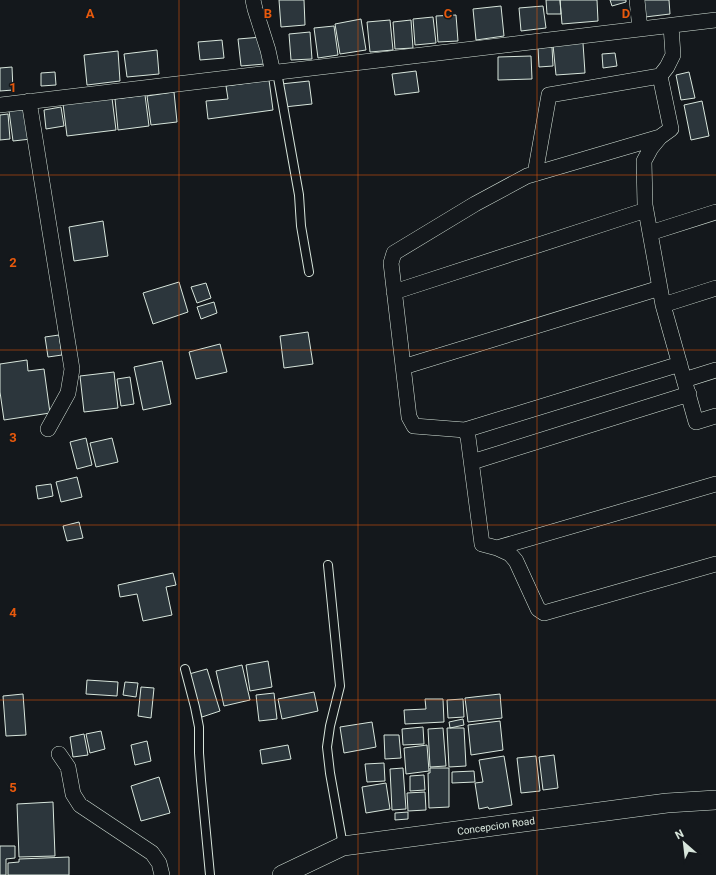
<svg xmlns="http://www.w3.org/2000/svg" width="716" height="875" viewBox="0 0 716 875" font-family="Roboto,sans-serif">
  <rect width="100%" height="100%" fill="#14181c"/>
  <path fill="#2c363c" stroke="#d8e6dc" d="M279,0h25l1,25 -24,2z
    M546,0h14l1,14h-14z
    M560,0h37l1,21 -36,3z
    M610,0h16v2l-14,4z
    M643,0h26l1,14 -25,3z
    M501,6l3,30 -28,4 -3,-31z
    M543,6l3,22 -25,3 -2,-23z
    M456,15l2,26 -20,1 -2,-26z
    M433,17l3,26 -21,2 -2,-26z
    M361,19l5,31 -26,4 -5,-30z
    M390,20l3,30 -23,2 -3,-30z
    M411,20l2,28 -18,1 -2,-27z
    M334,26l4,29 -20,3 -4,-30z
    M310,32l2,27 -21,1 -2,-26z
    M262,37l3,27 -24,2 -3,-27z
    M222,40l2,18 -24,2 -2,-18z
    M583,43l2,30 -29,2 -3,-30z
    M552,47l1,19 -14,1 -1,-19z
    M157,50l2,24 -32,3 -3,-23z
    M118,51l2,30 -33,4 -3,-30z
    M615,53l2,13 -14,2 -1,-14z
    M531,56l1,23 -34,1v-23z
    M12,67l1,23 -13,1v-23z
    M416,71l3,21 -24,3 -3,-21z
    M55,72l1,13 -15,1v-13z
    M689,72l6,26 -14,2 -5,-25z
    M269,80l4,30 -65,9 -2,-18 22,-2 -2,-13z
    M309,81l3,23 -28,3 -3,-23z
    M174,92l3,30 -26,3 -4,-29z
    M145,95l4,31 -31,4 -3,-31z
    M112,98l4,32 -49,6 -4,-32z
    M702,101l7,35 -18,4 -7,-35z
    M61,107l3,19 -18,3 -2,-19z
    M27,109l4,30 -18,2 -4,-30z
    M8,114l2,25 -10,1v-25z
    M103,221l5,35 -34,5 -5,-34z
    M179,282l9,30 -35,12 -10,-31z
    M206,283l5,15 -14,5 -6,-16z
    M214,302l3,11 -16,6 -4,-12z
    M308,332l5,32 -29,4 -4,-32z
    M59,335l3,20 -14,2 -3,-20z
    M220,344l7,28 -31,7 -7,-27z
    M27,360l1,11 16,-2 6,44 -46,7 -4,-28v-28z
    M162,361l9,43 -28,6 -9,-43z
    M114,372l4,36 -34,4 -4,-36z
    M130,377l4,27 -13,2 -4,-27z
    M86,438l6,27 -15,4 -7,-27z
    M112,438l6,24 -22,5 -6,-24z
    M77,477l5,20 -21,5 -5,-20z
    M51,484l2,12 -15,3 -2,-13z
    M79,522l4,16 -16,3 -4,-15z
    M173,573l3,12 -10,2 6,28 -29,6 -6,-27 -17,3 -2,-12z
    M268,661l4,26 -22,4 -4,-26z
    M242,665l8,35 -26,6 -8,-35z
    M207,669l13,42 -18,6 -13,-43z
    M87,680l31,2 -1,14 -31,-2z
    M125,682l13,1 -2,14 -13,-2z
    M141,687l13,1 -3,30 -13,-2z
    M314,692l4,19 -36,8 -4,-20z
    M274,693l3,26 -18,2 -3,-26z
    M23,694l3,41 -20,1 -3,-40z
    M500,694l2,24 -34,4 -3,-24z
    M425,699h18l1,23 -39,2 -1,-14 22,-1z
    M463,699l1,18 -16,1 -1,-18z
    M463,719l1,6 -14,3 -1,-6z
    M500,721l3,29 -32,5 -3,-30z
    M372,722l4,25 -32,6 -4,-26z
    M423,727l1,17 -21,1 -1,-16z
    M443,728l3,38 -16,1 -2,-38z
    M447,728h17l2,38 -17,1z
    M101,731l4,18 -15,4 -4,-19z
    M84,734l4,21 -15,2 -3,-20z
    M384,735h15l2,23 -16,1z
    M147,741l4,20 -16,4 -4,-20z
    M288,745l3,14 -29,5 -2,-14z
    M427,745l2,26 -23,3 -2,-26z
    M554,755l4,33 -15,2 -4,-33z
    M504,756l8,49 -23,4 -1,-2 -9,2 -4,-26 8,-1 -4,-22z
    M536,756l4,35 -19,2 -4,-35z
    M384,763l1,18 -18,1 -2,-18z
    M403,768l3,41 -14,1 -2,-41z
    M430,768h19v39l-20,1 -1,-35h2z
    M474,771l1,11 -23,1v-11z
    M424,775l1,15 -15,1v-15z
    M159,777l11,36 -29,8 -10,-35z
    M386,783l4,26 -24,4 -4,-26z
    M425,792l1,18 -18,1 -1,-18z
    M53,802l2,54 -36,1 -2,-53z
    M408,812v7l-13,1v-7z
    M0,846h15v12l-9,1v16h-6z
    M69,857v18h-61v-12l11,-1v-3z"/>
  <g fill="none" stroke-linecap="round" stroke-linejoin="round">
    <g stroke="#d8e6dc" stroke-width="10">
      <path id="service" d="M277,72l22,123 2,31 8,46
        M328,565l12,121 -10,40 -3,21 3,26 13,73
        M185,669l10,38 4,20v26l2,27 9,95"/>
    </g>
    <g stroke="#d8e6dc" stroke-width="16">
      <path id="minor" d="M253,0l2,9 13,41 5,23
        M637,0l3,29
        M660,76l11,53 -11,8 -9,11 -7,13 1,44 18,100 33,117 20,-6
        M29,101l43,268 -4,24 -20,36
        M0,105l716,-85
        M660,137l-133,39 -52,28 -81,49 -3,10 18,154 5,9 51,4 3,7 14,107 15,4 13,6 6,7 22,48 6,4 172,-49
        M535,174l14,-79 111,-19 7,-9 6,-12 -2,-29
        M650,233l66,-21
        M394,292l252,-82
        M663,305l53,-17
        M403,367l257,-79
        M684,380l32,-10
        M465,430l215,-66
        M472,462l217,-68
        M497,548l219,-64
        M59,754l9,13 5,27 7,11 72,48 7,10 3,12"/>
    </g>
    <g stroke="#d8e6dc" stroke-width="20">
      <path id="tertiary" d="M282,875l61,-29 324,-43 49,-3"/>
    </g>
    <use href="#service" stroke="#14181c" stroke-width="8"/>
    <use href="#minor" stroke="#14181c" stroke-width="15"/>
    <use href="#tertiary" stroke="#14181c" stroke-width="19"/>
  </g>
  <path fill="none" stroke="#e8590c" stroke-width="1" stroke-opacity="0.55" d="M179,0v875M358,0v875M537,0v875M0,175h716M0,350h716M0,525h716M0,700h716"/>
  <g text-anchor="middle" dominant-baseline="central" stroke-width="3" stroke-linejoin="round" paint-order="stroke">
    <g font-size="10" fill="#d8e6dc" stroke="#14181c">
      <text transform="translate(496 826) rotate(-8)">Concepcion Road</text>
    </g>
  </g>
  <g font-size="13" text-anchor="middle" font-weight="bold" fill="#e8590c" stroke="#14181c" stroke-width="3" stroke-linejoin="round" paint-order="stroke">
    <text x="90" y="18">A</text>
    <text x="268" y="18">B</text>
    <text x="448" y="18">C</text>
    <text x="626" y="18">D</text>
    <text x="13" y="92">1</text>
    <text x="13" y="267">2</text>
    <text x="13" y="442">3</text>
    <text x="13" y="617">4</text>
    <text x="13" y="792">5</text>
  </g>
  <g transform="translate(684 843) rotate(332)" stroke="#14181c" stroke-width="3" paint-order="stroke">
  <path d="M0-3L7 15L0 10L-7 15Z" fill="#d8e6dc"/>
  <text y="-6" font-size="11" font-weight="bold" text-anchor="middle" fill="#d8e6dc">N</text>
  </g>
</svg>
